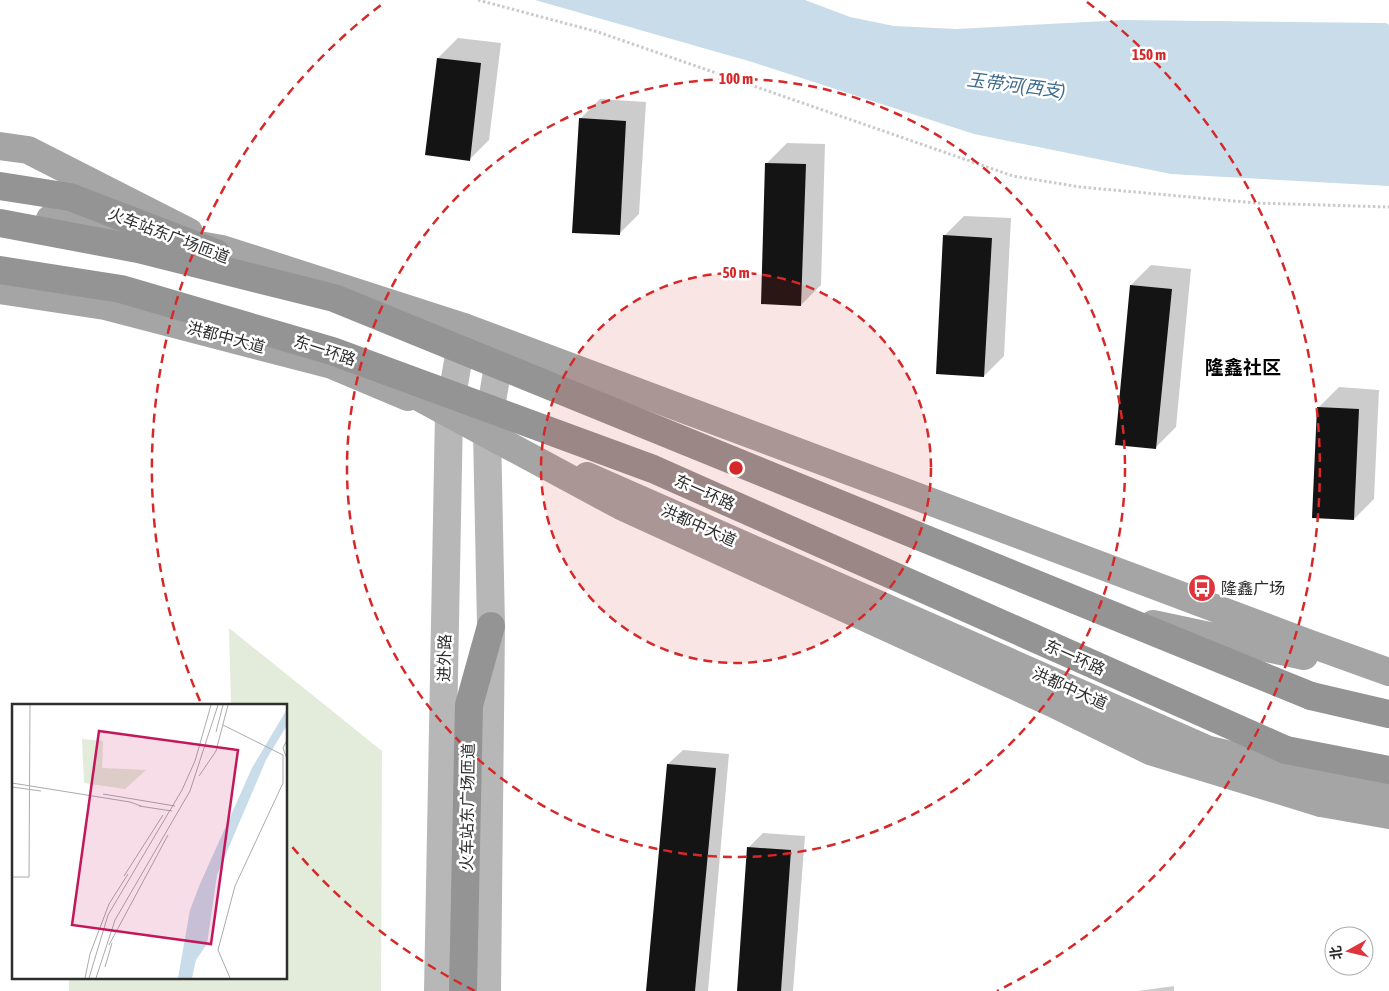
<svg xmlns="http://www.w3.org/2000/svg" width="1389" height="991" viewBox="0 0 1389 991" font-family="'Asap Condensed','Noto Sans SC',sans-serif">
  <rect width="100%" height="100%" fill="#fff"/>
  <path fill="#e3ebdb" d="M229,628l153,123 -1,240h-312v-14h217v-272h-55z"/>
  <path fill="#c8dcea" d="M535,0h270l45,17 44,9 62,3 168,-9 262,3 3,2v161l-218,-12 -197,-40 -222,-72z"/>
  <path fill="#0003" d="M458,38l43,5 -12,97 -20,20 -43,-6 12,-96z
    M600,99l46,3 -7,112 -20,20 -39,-115z
    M787,143l38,1 -4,141 -20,20 -34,-142z
    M964,216l47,2 -7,138 -20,20 -40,-140z
    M1151,265l40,4 -15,158 -20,20 -25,-162z
    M1339,387l40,3 -5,109 -20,20 -35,-112z
    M683,750l46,4 -21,237h-60l20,-227z
    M763,833l42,3 -12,155h-55l10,-143z
    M1174,986v5h-36z"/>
  <path fill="#141414" d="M437,58l44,5 -11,98 -45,-6z
    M579,118l47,3 -6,114 -48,-2z
    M765,163l41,1 -5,142 -40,-2z
    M943,235l49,3 -8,139 -48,-3z
    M1130,285l42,4 -16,160 -41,-4z
    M1317,407l42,2 -5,111 -42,-2z
    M667,764l49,4 -21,223h-49z
    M747,847l44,3 -10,141h-44z"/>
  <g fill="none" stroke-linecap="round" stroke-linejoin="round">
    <path stroke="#cacaca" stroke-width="3" stroke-dasharray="2.5 2.5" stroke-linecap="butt" d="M478,0l120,32 415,144 67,11 176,16 133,4"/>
    <path stroke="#b7b7b7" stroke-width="28" d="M438,991l11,-578 15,-86
      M487,991l4,-365 -4,-195 15,-89"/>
    <path stroke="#a5a5a5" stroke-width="28" d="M0,146l28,4 161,82
      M50,219l172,30 242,78 844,316 81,29
      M0,290l105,16 227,59 76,32
      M587,476l622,274 180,42
      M1153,624l151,32
      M1321,803l68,12"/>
    <path stroke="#949494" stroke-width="28" d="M1311,696l78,18
      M1286,750l103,20
      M463,991l6,-286 22,-79"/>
    <path stroke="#a5a5a5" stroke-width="28" d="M387,380l234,126 431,197 98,48 171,52"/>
    <path stroke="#949494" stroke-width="28" d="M0,186l70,11 146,56
      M0,223l138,26 196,49 977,398
      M0,270l121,19 211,62 321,118 633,281"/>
  </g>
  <circle cx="736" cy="468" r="195" fill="#d62828" fill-opacity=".12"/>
  <g fill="none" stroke="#d62828" stroke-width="2.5" stroke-dasharray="9 6">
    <circle cx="736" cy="468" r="195"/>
    <circle cx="736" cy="468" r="389"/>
    <path d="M475 991A584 584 0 0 1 289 843M200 701A584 584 0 0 1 385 2M1087 2A584 584 0 0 1 997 991"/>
  </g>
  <defs>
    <g id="bus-disc" transform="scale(1.4375)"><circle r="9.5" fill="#e0343d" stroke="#fff"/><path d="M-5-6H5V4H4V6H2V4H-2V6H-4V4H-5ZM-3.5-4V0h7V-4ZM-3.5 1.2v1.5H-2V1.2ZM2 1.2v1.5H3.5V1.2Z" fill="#fff"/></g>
  </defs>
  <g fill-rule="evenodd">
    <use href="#bus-disc" x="1202" y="588"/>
  </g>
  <g text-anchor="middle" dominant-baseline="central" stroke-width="5" stroke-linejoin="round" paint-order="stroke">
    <g font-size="16" fill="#2d2d2d" stroke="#fff">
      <text transform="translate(169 235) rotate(21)">火车站东广场匝道</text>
      <text transform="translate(226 337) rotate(15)">洪都中大道</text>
      <text transform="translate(325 350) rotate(18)">东一环路</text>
      <text transform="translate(705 492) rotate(24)">东一环路</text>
      <text transform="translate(699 525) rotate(24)">洪都中大道</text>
      <text transform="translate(1075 657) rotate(24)">东一环路</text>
      <text transform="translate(444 658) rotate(-89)">进外路</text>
      <text transform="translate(1070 688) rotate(24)">洪都中大道</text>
      <text transform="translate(467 807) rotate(-89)">火车站东广场匝道</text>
    </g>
    <g font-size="16" fill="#2d2d2d" stroke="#fff" text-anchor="start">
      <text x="1221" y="588">隆鑫广场</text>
    </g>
    <g font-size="18" font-style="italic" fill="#3e6c8d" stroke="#fff">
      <text transform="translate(1016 85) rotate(7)">玉带河(西支)</text>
    </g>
    <g font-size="19" font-weight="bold" fill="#000" stroke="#fff">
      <text x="1243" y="367">隆鑫社区</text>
    </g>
  </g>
  <g transform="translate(12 704)">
    <rect width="275" height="275" fill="#fff"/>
    <path d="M70,35l21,2 -1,27 44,2 -21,19 -41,-6z" fill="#e3ebdb"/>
    <path d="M275,5v16l-21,35 -49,115 -10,69 -11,16 -4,18h-14l12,-68 10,-26 52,-116z" fill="#c8dcea"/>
    <path fill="none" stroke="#ababab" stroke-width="1" d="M211,21l60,30v28l-48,103 -17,64 12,28M204,28l7,-27M275,36l-4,8 4,11M187,72l17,-25 12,-46M0,79l118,19 11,4M0,83l29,4M91,90l72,12M127,102l33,5M112,172l39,-61M0,173h17l1,-172M97,241l59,-110M93,263l7,-24M73,274l5,-24 19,-50 19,-30M77,274l19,-63 74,-125 13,-29 16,-56M84,274l19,-58 75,-129 28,-86"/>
    <path fill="#c2185b" fill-opacity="0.15" stroke="#c2185b" stroke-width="2.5" d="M87,27l139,19 -27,194 -139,-19z"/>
    <rect width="275" height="275" fill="none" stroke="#2d2d2d" stroke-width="2.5"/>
  </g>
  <circle cx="736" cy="468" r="8" fill="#d62828" stroke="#fff" stroke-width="2.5"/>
  <g font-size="15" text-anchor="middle" font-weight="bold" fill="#d62828" stroke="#fff" stroke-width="5" stroke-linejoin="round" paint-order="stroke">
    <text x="1149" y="60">150 m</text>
    <text x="736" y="84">100 m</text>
    <text x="736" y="278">50 m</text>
  </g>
  <g transform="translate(1349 951) rotate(262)"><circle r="24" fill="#ffffff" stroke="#ababab"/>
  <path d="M0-4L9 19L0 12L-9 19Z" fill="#e0343d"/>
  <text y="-8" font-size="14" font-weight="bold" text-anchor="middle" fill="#2d2d2d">北</text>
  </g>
</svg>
